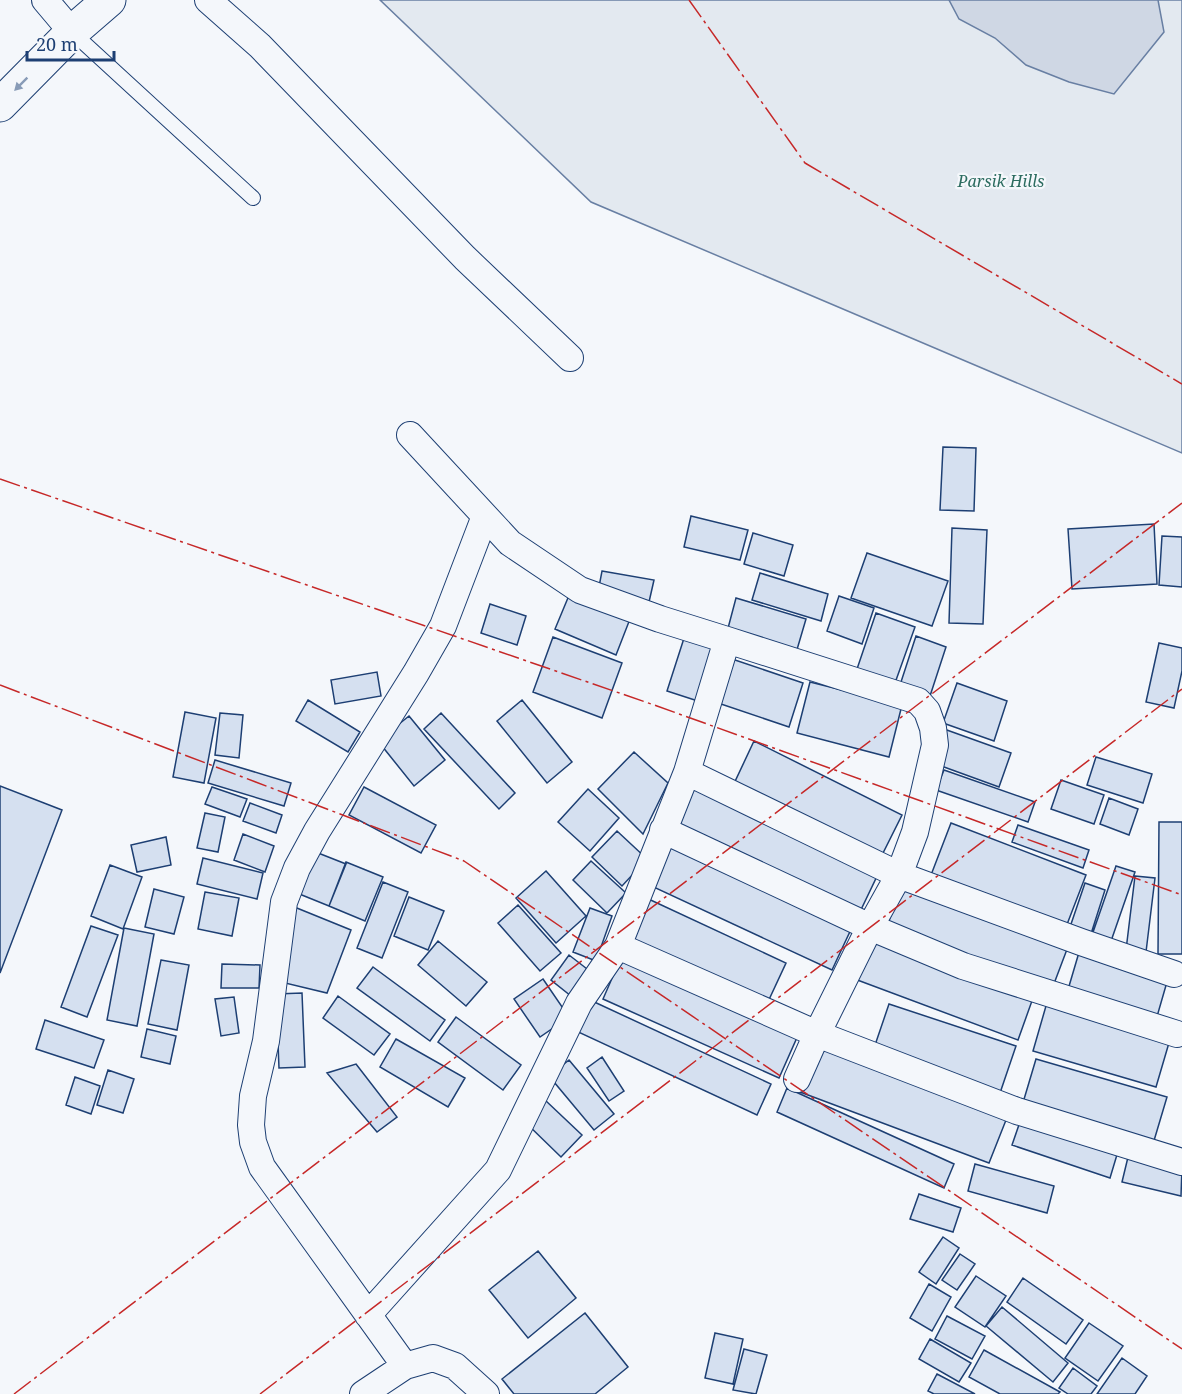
<svg xmlns="http://www.w3.org/2000/svg" width="1182" height="1394" viewBox="0 0 1182 1394" font-family="'Noto Serif',serif">
  <rect width="100%" height="100%" fill="#f4f7fb"/>
  <path fill="#e3e9f0" stroke="#687fa3" stroke-width="1.5" d="M380,0h802v453l-591,-251z"/>
  <path fill="#cfd7e4" stroke="#687fa3" stroke-width="1.5" d="M949,0h209l6,32 -50,62 -45,-12 -43,-17 -31,-27 -36,-19z"/>
  <path fill="#d5e0f0" stroke="#1d3f73" stroke-width="1.5" d="M943,447l33,1 -2,63 -34,-1z
    M691,516l57,14 -8,30 -56,-13z
    M1154,524l3,60 -85,5 -4,-60z
    M952,528l35,2 -4,94 -34,-1z
    M753,533l40,12 -9,31 -40,-12z
    M1162,536l20,1v50l-23,-2z
    M867,553l81,28 -16,45 -81,-28z
    M602,571l52,9 -5,22 -51,-10z
    M760,573l68,21 -7,27 -69,-21z
    M570,593l60,26 -14,36 -61,-26z
    M839,596l35,12 -12,36 -35,-13z
    M736,598l70,21 -10,34 -69,-21z
    M490,604l36,12 -9,29 -36,-12z
    M876,613l39,14 -20,56 -38,-14z
    M686,632l36,12 -18,59 -37,-12z
    M916,636l30,11 -16,49 -30,-11z
    M553,637l69,26 -20,55 -69,-26z
    M1159,643l23,5v23l-8,37 -28,-6z
    M732,659l71,24 -14,44 -71,-24z
    M377,672l4,24 -46,8 -4,-24z
    M810,682l92,23 -13,52 -92,-24z
    M957,683l50,18 -13,40 -51,-18z
    M308,700l52,32 -12,20 -52,-31z
    M522,700l50,62 -25,21 -50,-62z
    M185,712l31,6 -12,65 -31,-6z
    M220,713l23,2 -4,43 -24,-3z
    M441,713l74,80 -16,16 -75,-80z
    M409,716l36,44 -31,26 -36,-45z
    M944,729l67,24 -12,34 -66,-24z
    M754,741l148,74 -24,48 -147,-73z
    M634,752l34,31 -25,51 -45,-45z
    M1096,757l56,17 -9,29 -56,-18z
    M215,760l76,23 -7,23 -76,-23z
    M944,770l91,32 -7,20 -92,-32z
    M693,780l186,92 -22,46 -186,-92z
    M1061,780l43,15 -10,29 -43,-15z
    M0,786l62,24 -62,163z
    M212,787l35,12 -7,18 -35,-13z
    M364,787l72,38 -15,28 -72,-38z
    M588,789l31,29 -29,33 -32,-29z
    M1109,798l29,11 -9,26 -29,-11z
    M250,803l32,12 -6,18 -33,-12z
    M205,813l20,4 -7,35 -21,-4z
    M1159,822h23v132h-24z
    M951,823l135,52 -20,52 -135,-52z
    M1018,825l71,25 -6,18 -71,-26z
    M617,831l30,28 -25,27 -30,-29z
    M243,834l31,12 -9,26 -31,-12z
    M166,837l5,28 -34,7 -6,-27z
    M668,839l185,86 -21,45 -185,-86z
    M308,849l38,15 -17,42 -37,-15z
    M203,858l60,15 -6,26 -60,-15z
    M591,861l35,32 -19,20 -34,-33z
    M346,862l37,15 -18,44 -36,-15z
    M110,865l32,12 -19,52 -32,-13z
    M1116,866l19,6 -25,72 -19,-6z
    M546,871l40,45 -30,27 -40,-45z
    M1135,876l20,2 -9,74 -20,-2z
    M904,881l165,63 -17,45 -165,-63z
    M383,882l25,10 -26,66 -25,-10z
    M1085,883l20,7 -15,47 -21,-7z
    M154,889l30,8 -10,37 -29,-7z
    M205,892l34,6 -7,38 -34,-7z
    M642,896l144,67 -20,43 -144,-68z
    M409,897l35,14 -16,39 -34,-14z
    M287,904l64,26 -24,63 -42,-10z
    M518,905l43,48 -21,18 -42,-48z
    M590,908l22,8 -16,45 -23,-9z
    M91,926l27,9 -31,82 -26,-10z
    M124,928l30,6 -17,92 -30,-6z
    M868,936l165,62 -15,42 -166,-62z
    M438,941l49,41 -21,24 -48,-41z
    M1080,949l89,26 -13,45 -89,-27z
    M623,953l176,80 -20,45 -176,-79z
    M569,955l22,17 -20,24 -20,-16z
    M161,960l28,5 -12,65 -29,-6z
    M222,964l38,1 -1,23h-38z
    M373,967l72,53 -15,21 -73,-53z
    M543,979l26,38 -29,20 -26,-38z
    M302,993l3,74 -26,1 -3,-74z
    M338,996l52,38 -16,21 -51,-37z
    M234,997l5,36 -18,3 -6,-37z
    M1048,999l123,37 -15,51 -123,-36z
    M590,1000l181,84 -14,31 -181,-84z
    M889,1004l127,42 -16,47 -127,-42z
    M456,1017l65,48 -18,25 -65,-48z
    M45,1020l59,20 -10,28 -58,-19z
    M147,1029l29,7 -6,28 -29,-7z
    M396,1039l69,39 -17,29 -68,-40z
    M818,1043l190,72 -19,48 -189,-71z
    M602,1057l22,34 -15,10 -22,-33z
    M1036,1059l131,38 -14,47 -131,-38z
    M569,1060l45,54 -20,16 -45,-54z
    M356,1064l41,53 -20,15 -50,-59z
    M108,1070l26,9 -11,34 -26,-8z
    M75,1077l25,9 -9,28 -25,-9z
    M787,1088l167,76 -10,24 -167,-76z
    M545,1100l37,35 -21,22 -36,-35z
    M1022,1116l97,32 -9,30 -98,-33z
    M1129,1153l53,13 -1,30 -59,-14z
    M975,1164l79,22 -7,27 -79,-22z
    M919,1194l42,14 -8,24 -43,-13z
    M943,1237l16,11 -23,36 -17,-12z
    M538,1251l38,47 -48,40 -39,-48z
    M960,1254l15,10 -18,26 -15,-10z
    M976,1276l30,20 -21,31 -30,-20z
    M1023,1278l60,42 -17,24 -59,-42z
    M929,1284l22,13 -19,34 -22,-13z
    M1002,1307l66,56 -15,19 -67,-56z
    M585,1313l43,54 -33,27h-81l-12,-15z
    M947,1316l38,20 -13,23 -37,-20z
    M1089,1323l34,23 -25,35 -33,-23z
    M715,1333l28,6 -10,45 -28,-6z
    M930,1339l41,24 -12,19 -40,-23z
    M744,1349l23,6 -11,39 -23,-4z
    M984,1350l76,42 -2,2h-58l-31,-17z
    M1122,1358l25,18 -12,18h-38z
    M1073,1368l24,18 -6,8h-23l-9,-6z
    M937,1374l38,20h-41l-6,-3z"/>
  <g fill="none" stroke-linecap="round" stroke-linejoin="round">
    <g stroke="#1d3f73" stroke-width="16">
      <path id="lane" d="M72,32l181,166"/>
    </g>
    <g stroke="#1d3f73" stroke-width="28">
      <path id="street" d="M45,0l27,32
        M208,0l52,46 205,212 105,100
        M410,435l100,108 70,47 80,29 67,21
        M687,772l212,103 182,67 93,32
        M663,830l207,97 93,39 214,68
        M618,946l199,88 200,77 165,51
        M368,1315l130,-145 81,-167 39,-57 69,-174 40,-132 191,61 9,10 6,17 2,17 -20,87 -16,43 -29,52 -53,107 -20,45
        M405,1366l-143,-199 -9,-25 -2,-17 2,-29 13,-55 18,-139 13,-34 20,-37 99,-158 27,-47 42,-110
        M363,1394l42,-28 28,-8 22,8 31,28"/>
    </g>
    <g stroke="#1d3f73" stroke-width="35">
      <path id="secondary" d="M0,105l72,-73 37,-32"/>
    </g>
    <use href="#lane" stroke="#f4f7fb" stroke-width="14"/>
    <use href="#street" stroke="#f4f7fb" stroke-width="26"/>
    <use href="#secondary" stroke="#f4f7fb" stroke-width="33"/>
    <path stroke="#c62828" stroke-width="1.5" stroke-dasharray="21 4.5 3 4.5" stroke-linecap="butt" d="M689,0l116,163 377,221
      M0,479l657,227 525,189
      M0,685l464,176 718,488
      M14,1394l1168,-891
      M260,1394l922,-705"/>
  </g>
  <defs><path id="oneway-solid" d="M-6-.8H1V-3.2L6.5 0L1 3.2V.8H-6Z" transform="scale(1.5)"/></defs>
  <use fill="#889bb7" href="#oneway-solid" transform="translate(21 84) rotate(135)"/>
  <g text-anchor="middle" dominant-baseline="central" stroke-width="4.5" stroke-linejoin="round" paint-order="stroke">
    <g font-size="16" font-style="italic" fill="#2c6c60" stroke="#f4f7fb">
      <text x="1001" y="181">Parsik Hills</text>
    </g>
  </g>
  <path d="M27 51v9h87v-9" fill="none" stroke="#1d3f73" stroke-width="3"/>
  <text x="36" y="51" font-size="18" fill="#1d3f73" stroke="#f4f7fb" stroke-width="4.5" paint-order="stroke">20 m</text>
</svg>
